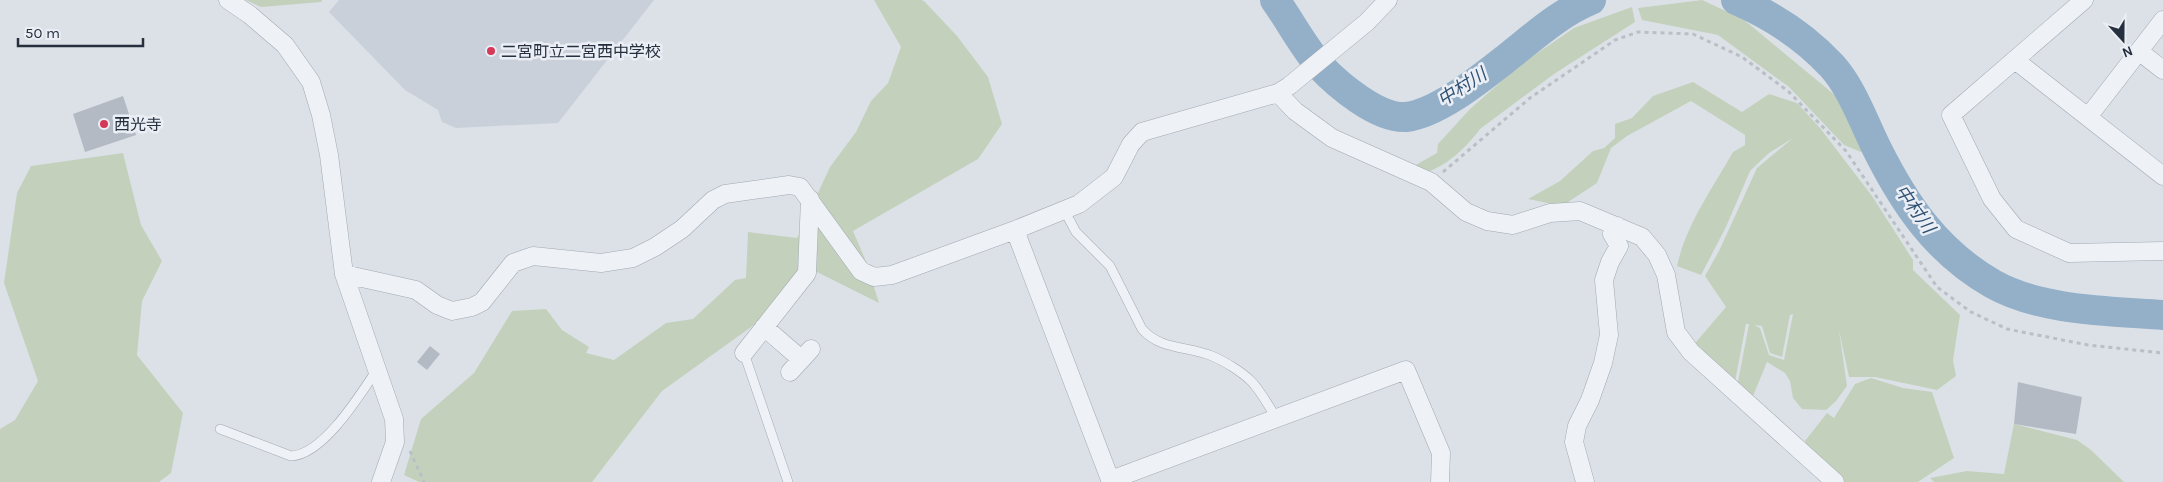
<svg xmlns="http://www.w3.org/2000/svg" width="2163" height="482" viewBox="0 0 2163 482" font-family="Karla,'Noto Sans JP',sans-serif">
  <rect width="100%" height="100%" fill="#dce1e7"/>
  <path fill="#cad0d9" d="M339,0h315l-96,123 -102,5 -14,-6 -4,-12 -33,-20 -76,-78z"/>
  <path fill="#c3d1bc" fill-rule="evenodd" d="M246,0h76l-1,2 -60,5z
    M874,0h48l3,2 32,34 31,41 14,47 -24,35 -125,72 12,28 14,44 -62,-31 -49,43 -106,76 -70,91h-173l-15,-7 17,-56 53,-46 38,-62 34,-2 16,21 27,17 -3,6 28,7 52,-37 27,-4 42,-39 11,-2 2,-46 49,6 33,-71 26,-35 15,-31 17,-18 13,-36z
    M1702,0l41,19 99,82 19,27 12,29 -29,-12 -55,-58 -71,-52 -76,-15 -4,-12z
    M1632,7l3,15 -81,52 -74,55c-13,18 -35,39 -57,44l-9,-7 23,-13 1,-9 32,-35 50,-44 54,-37z
    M1693,82l49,30 27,-18 28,9 23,25 52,68 41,64v10l47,45 -7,45 3,16 -19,14 -62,-13h-26l-10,-47 8,56 -11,15 -10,9 -24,-1 -9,-11 -3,-17 -5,-8 -18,-11 -14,34 -16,-9 12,-63h-3l-12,63 -43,-39 35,-41 -21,-31 14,-25 38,-83 36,-30 -24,15 -19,18 -24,56 -25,48 -24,-9c9,-41 35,-77 56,-114l12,-7v-10l-54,-34 -64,35 -16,12 -14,35 -35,23 -34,-7 32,-18 33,-30 11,-3 11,-10v-14l17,-6 21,-22zM1793,314l-9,46 -15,-5 -9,-27 -6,-3 8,1 8,27 12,4 8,-42z
    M123,153l18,72 21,36 -20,40 -5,54 46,58 -12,60 -12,9h-159v-53l15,-9 23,-39 -34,-98 13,-90 14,-27z
    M1871,378l32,10 29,4 22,66 -36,24h-73l-35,-26 -5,-15 22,-28 7,5 21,-34z
    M2014,424l63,16 14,10 33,32h-190l-4,-4 37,-7 37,3z"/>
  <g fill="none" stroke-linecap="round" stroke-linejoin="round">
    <path stroke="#94b0c9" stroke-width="30" d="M1275,0c15,21 28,46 45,66 18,19 58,53 86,51 34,-4 80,-43 107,-64 25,-20 49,-41 78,-53
      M1736,0c35,15 70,38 96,66 20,22 32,57 45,83 28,56 60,103 116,135 48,27 116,27 170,31"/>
  </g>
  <path fill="#b3bac4" d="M123,96l13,39 -51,17 -12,-38z
    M430,346l10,8 -13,16 -10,-8z
    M2018,382l64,15 -6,37 -62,-10z"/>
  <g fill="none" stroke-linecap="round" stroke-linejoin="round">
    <g stroke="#a1a8b1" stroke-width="10">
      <path id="lane" d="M1064,210l12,22 34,34 32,63c18,21 46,17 70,27 12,5 30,16 39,25 10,10 18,26 26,38
        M744,353l44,129
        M220,429l71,27c32,-1 69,-61 85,-85"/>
    </g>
    <g stroke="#a1a8b1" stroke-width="19">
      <path id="street" d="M228,0l22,15 35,30 26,37 10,33 8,40 15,119 50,145 1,23 -14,40
        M2084,0l-133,115 41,84 24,30 53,24 94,-2
        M2140,52l23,18
        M2015,60l148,116
        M1278,93l17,18 37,27 99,44 35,30 21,9 26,4 37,-12 30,-2 62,26 15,18 9,20 10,57 15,20 144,130
        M2088,117l75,-97
        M1015,230l96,252
        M344,274l72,16 21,15 15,6 20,-4 10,-5 31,-39 20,-7 68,7 32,-5 22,-11 27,-18 31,-29 12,-6 64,-9 11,2 61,84 13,6 18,-2 123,-45 64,-26 35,-27 17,-33 11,-12 136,-39 11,-7 78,-64 21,-22
        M764,327l37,32
        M744,353l63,-80 3,-74
        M790,372l21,-23
        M1111,480l295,-110 35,83 -1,29
        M1585,482l-11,-40 3,-16 13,-26 13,-37 6,-28 -5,-55 6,-18 9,-16 -7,-12 5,-8"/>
    </g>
    <path stroke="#babfc5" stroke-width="3" stroke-dasharray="4 4" stroke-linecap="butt" d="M1443,172l87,-74 85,-58 23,-8 55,2 49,23 46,34 58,60 91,136 34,25 36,17 81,16 75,8
      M410,451l14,31"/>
    <use href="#lane" stroke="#eef1f5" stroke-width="9"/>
    <use href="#street" stroke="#eef1f5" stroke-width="18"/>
  </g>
  <g fill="#d43957" stroke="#ebeff5" stroke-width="2">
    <circle cx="491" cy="51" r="5"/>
    <circle cx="104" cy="124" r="5"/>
  </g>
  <g text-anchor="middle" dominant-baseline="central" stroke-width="5" stroke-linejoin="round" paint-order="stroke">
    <g font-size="16" fill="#252f3e" stroke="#ebeff5" text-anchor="start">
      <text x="501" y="51">二宮町立二宮西中学校</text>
      <text x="114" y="124">西光寺</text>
    </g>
    <g font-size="18" font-style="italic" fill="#2e5073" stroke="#ebeff5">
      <text transform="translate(1462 87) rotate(-33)">中村川</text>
      <text transform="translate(1915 209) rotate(55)">中村川</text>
    </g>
  </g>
  <g transform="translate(2123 40) rotate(159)" stroke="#ebeff5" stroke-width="4" paint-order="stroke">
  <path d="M0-4L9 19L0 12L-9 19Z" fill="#252f3e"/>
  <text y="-8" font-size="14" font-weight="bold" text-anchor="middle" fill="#252f3e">N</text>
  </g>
  <path d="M18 38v8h125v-8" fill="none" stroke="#252f3e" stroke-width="2.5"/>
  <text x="25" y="38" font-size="15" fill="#252f3e" stroke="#ebeff5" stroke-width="4" paint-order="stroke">50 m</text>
</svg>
